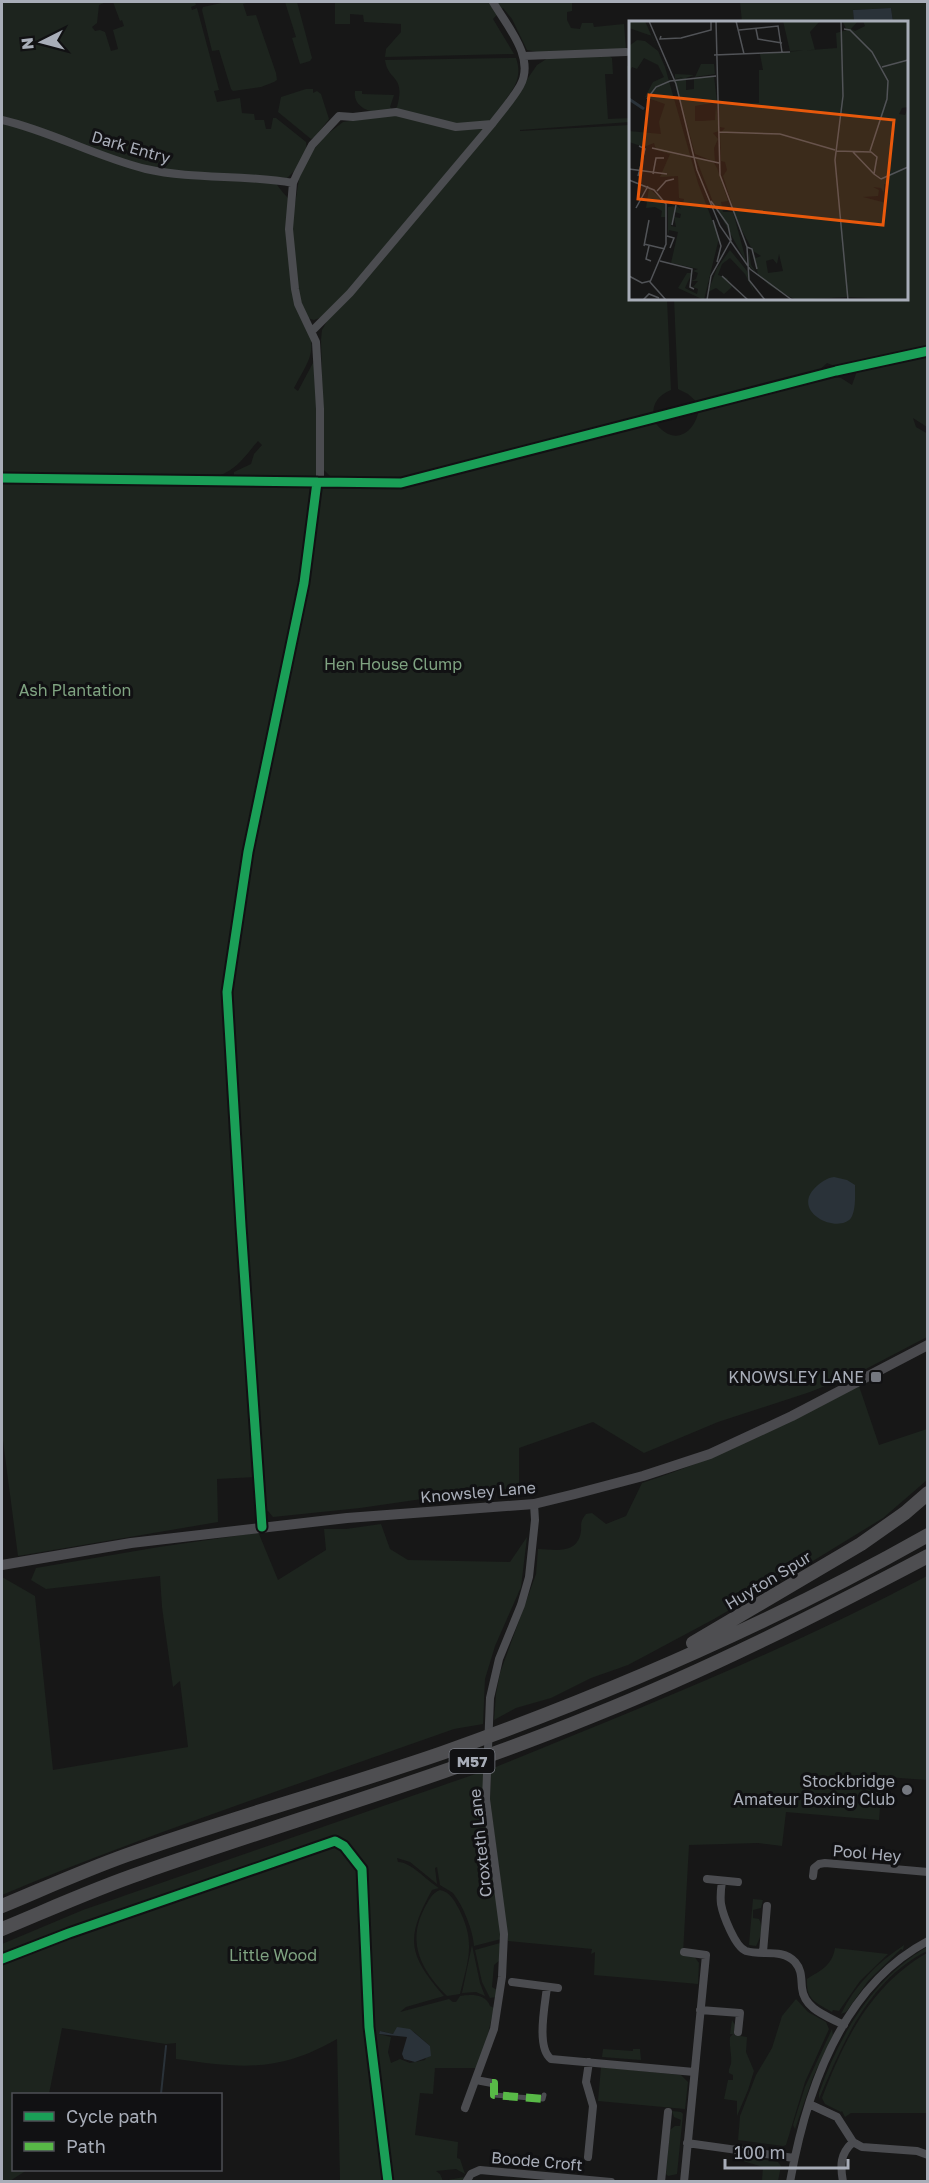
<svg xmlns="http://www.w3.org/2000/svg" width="929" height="2183" viewBox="0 0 929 2183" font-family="'Golos Text',sans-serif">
  <rect width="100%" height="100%" fill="#171717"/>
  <path fill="#1d241e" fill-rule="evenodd" d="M2,2h102v1l-5,2 -2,18 -5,4 3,4 5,-1 5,2 6,19 7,-2 -5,-19 11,-4 -2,-6 -2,1 -7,-19h82l1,3 -5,2 1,3 5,-2 22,82 -5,1 3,11 23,-4 2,15 12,1 1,6h9l2,9h5l2,-11h3l30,24c3,13 -10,28 -19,36l-15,-1c3,6 17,24 23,27l5,-31 14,-24 11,-13 18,-14 29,-5 2,-5c-11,-2 -21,-9 -19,-21h7v3l32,1 -4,12 3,3 4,-3c9,-33 -9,-25 -12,-47l131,-2c6,17 0,28 -10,41l4,5 27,-39 11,-7 -2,-4 -19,-4 -15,-31 -9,-11 -10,11 21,35 -129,3 1,-8 15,-17v-8l-37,-2 -1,-7 -13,-1v10h-15v-22h237v9l-5,1v8l4,8 9,1 2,-6h11l1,4 30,-3 2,25 -17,7 3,2 1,16h-8l3,45 22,-1 -3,-52h3v56l-110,8v1l110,-6v173l37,1 4,91c-12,5 -18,12 -18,25l-237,62 -28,5 -2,5 15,-1 253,-65c17,25 40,16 45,-12l128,-32 14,1 11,7 5,-14 16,-4h-36l-10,-4 -12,11 -116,30 -11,-10 -10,-5 -4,-90 232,-1v-276h-13l-2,-14 -38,2 1,12h-120h8l-2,-20h187l1,347 -5,7 4,-1v72l-14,-9 3,9 12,7 -1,903 -67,35 -50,20 -92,30 -74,31 -51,-31 -74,26v41h-28l-131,19 -87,9 -5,-6 -6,-1 -6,-33 -39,2 1,43 -200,34 -16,-123v-954l232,1v-8l17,-8 3,-10 8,-9 -4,-4c-12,14 -24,33 -45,36l-211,-3zM322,317l5,4 -5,9 -1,10 2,73 -9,-52 -16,30 -4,-3c17,-32 22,-33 13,-70l7,2zM324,470l8,8h18l3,9 -30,-1 -3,2 -17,90 10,-89 -6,-4 11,-7z
    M226,2h24l-7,2 4,12 9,-1 20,58 1,7 -3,2 -13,5 -28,4 -2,-2 -12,-39 -7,1 -10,-41 1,-3z
    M285,2h12l15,56 -2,3 -10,3 -8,-26 4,-1z
    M306,89h7v4l4,-2 4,3 8,25 -14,18 -4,2 -33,-27 3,-15z
    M859,1386l20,59 48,-16v51l-44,38 -75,46 -94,55 -86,46 -37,13 -40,20 -35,10 -22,12 2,-26 4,-21 36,-99 2,-25c15,0 36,6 42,-13 3,-10 -2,-12 6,-22l6,-1 14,11 20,-8 16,-33c76,-25 147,-59 217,-97z
    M381,1524l9,25 18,11 102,2 17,-25 -6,50 -26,59 -10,33 -2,45 -29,5c-151,54 -305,104 -452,166v-318l33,19 18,174 135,-23 -8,-66 -7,6 -11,-80 -2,-31 -114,13 -15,-9 5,-12 123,-21 97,-14 3,1 19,46 48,-30 -2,-21h22z
    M927,1576v204l-41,-3 -1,19h-4l-2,24 -93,-8 -4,34 -24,-3 -69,2 -6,109 11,2 5,7 -1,21 -104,-9 1,-23 -4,2 1,-5 -84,-8 -18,-142 1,-30c147,-60 296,-119 436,-193z
    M484,1771l17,168 -27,7c-1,-15 -10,-39 -21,-53 -4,-3 -9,-5 -13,-8l-3,-18 -2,1 2,16 -27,-22 -13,-4 1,4c13,0 28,18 41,26l-7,2c-27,49 -24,64 12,106l-38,11 -6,5 49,-13 4,3h3l4,-6c11,-2 26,-2 30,10l4,2 -9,39 -9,21h-41l-2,26 -13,-1 -5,42 43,7 -1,16 3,1 5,15 -9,-5 -20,2 4,3 3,7 21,-4 -2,4h-122l-3,-142c-59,34 -96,29 -161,20v-16l-10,1 -104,-16 -13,66h-35v76h13l-17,11 -8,-1v-236l81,-34zM401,2028l13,4 16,14 -5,14 -15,3 -10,-4 -9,4 -3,-11 3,-15 -12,-3 2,-3 12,3z
    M440,1890c10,2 14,10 19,19 17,34 9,51 1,85l-13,2c-26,-27 -41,-53 -22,-89 4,-7 7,-14 15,-17z
    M753,1899l10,1 -2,8 -8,2v8l6,1c5,9 1,20 -3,27l-7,-1z
    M500,1943v17l-6,5 -2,22 5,3 -1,7 -6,1 -8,-16 -7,-32z
    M472,1945l8,38 5,13 -9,-4 -14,1z
    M904,1945l-1,5 -2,-1 -33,32 -22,31 -5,2c14,-29 36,-51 63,-69z
    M927,1947v4c-58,29 -84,91 -108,148v-6c21,-59 53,-114 108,-146z
    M835,1948l53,6 -28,27 -21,30 -6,-1 -1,2c-17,-10 -26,-12 -25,-33 14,-9 25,-13 28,-31z
    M927,1953v160h-76l-6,4 -3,-6 -1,1 -16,-8 -3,-6c22,-58 49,-113 105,-145z
    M796,1999l12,13 18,10 3,7 -24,53 -19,63 -3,1 -45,-6 2,-24 16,-41 16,-27 10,-32z
    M732,2020l3,5 -1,10 13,2 -1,15 8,19 -6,19 -11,26v-15l-13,-2 4,-19h5v-5l-4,-2c-1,-3 1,-6 2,-9 1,-9 -2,-19 -1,-27l3,-3h-3z
    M832,2029l1,6 -20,42 -18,52 -2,-4 12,-38z
    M603,2049l30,2v-2h7l1,11 -39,-3z
    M601,2067l80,8 7,7 -3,27 -87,-8z
    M672,2111l9,1 2,2 -6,60 -9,2 -2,-2 4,-44 5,-4h5l1,-6 -7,-3z
    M739,2155l39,7 3,4 -3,15 -16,-1 1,-13 -27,-8z"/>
  <path fill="#2a3239" d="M891,8l2,14h-39l-1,-12z
    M834,1177l13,3 8,5c0,10 1,25 -4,33 -13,17 -64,-7 -33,-33 5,-4 9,-7 16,-8z
    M397,2027l13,2 20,17 1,10 -16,6 -11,-3 -2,-5 5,-17 -28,-3 1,-3 13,3z"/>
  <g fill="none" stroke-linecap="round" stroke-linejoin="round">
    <path stroke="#2a3239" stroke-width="2" d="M161,2094l5,-48"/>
    <path stroke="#4b4c50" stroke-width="5" d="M492,2083h2v12l49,4 1,-4"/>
    <path stroke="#4b4c50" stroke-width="8" d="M524,56l102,-4
      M2,120c49,11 94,37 144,49 48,11 99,5 147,14
      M312,331l38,-38 142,-169
      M2,478l399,5 435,-112 92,-20
      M320,482v-73l-4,-67 -18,-38 -3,-15 -6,-60 4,-46 4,-9 15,-29 27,-29 14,1 43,-5 60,15 36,-3c9,-12 20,-24 28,-38 16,-28 -13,-60 -27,-84
      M262,1527l-21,-301 -14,-234 21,-140 56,-269 13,-101
      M813,1876l1,-8 5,-4 6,-1 103,9
      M707,1879l31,3
      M722,1881c-1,7 -2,15 -1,23 2,11 14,43 25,47 16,5 36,-3 49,11 7,8 6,16 7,26 2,21 25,28 42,37
      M684,1952l22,3 -22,227
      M763,1952l4,-46
      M512,1982l46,6
      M547,1987c-2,18 -11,61 4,72l143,13
      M700,2010l40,3 -2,19
      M476,2080l16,3
      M809,2104l28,13 16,25 9,5 55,4 11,4
      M465,2108l29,-79 8,-52 2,-43 -18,-135 4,-101 9,-39 22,-54 8,-28 6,-57 -1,-16
      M687,2143l107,15
      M588,2157l5,-51 -7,-24 3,-20
      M466,2182l5,-8 9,-4 131,12
      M661,2182l7,-70
      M790,2182c16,-90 52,-196 138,-241
      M843,2182c-3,-17 -3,-28 10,-40"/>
    <path stroke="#4a4a4e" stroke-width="10" d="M2,1565l129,-22 216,-25 187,-14 41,-10 68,-18 67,-22 82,-38 136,-71"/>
    <path stroke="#4e4e51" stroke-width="14" d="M693,1643l168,-99 44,-31 23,-20
      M2,1906c41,-17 83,-36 125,-51 104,-37 211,-66 315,-102 167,-59 332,-131 486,-218
      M2,1929c46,-19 92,-40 139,-56 150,-53 304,-97 451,-157 115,-46 226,-102 336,-160"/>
    <path stroke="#58b947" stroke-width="8" stroke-dasharray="15 8" stroke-linecap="butt" d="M492,2083h2v12l49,4 1,-4"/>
    <g stroke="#111113" stroke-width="13">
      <path id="cycleway" d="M2,478l399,5 435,-112 92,-20
        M262,1527l-21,-301 -14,-234 21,-140 56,-269 13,-101
        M2,1959l67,-26 266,-92 9,5 18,23 7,158 19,155"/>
    </g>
    <use href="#cycleway" stroke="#1a9f57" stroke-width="9"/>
  </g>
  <g fill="#757880" stroke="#111113" stroke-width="2">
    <rect x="870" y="1371" width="12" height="12" rx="3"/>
    <circle cx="907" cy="1790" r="6"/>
  </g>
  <g text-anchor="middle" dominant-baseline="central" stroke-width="6" stroke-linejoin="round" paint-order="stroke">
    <rect fill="#111113" stroke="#7b7e86" stroke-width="1.5" x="449.5" y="1749" width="45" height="24" rx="4.5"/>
    <g font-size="15" font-weight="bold" fill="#a8adb8">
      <text x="472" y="1761">M57</text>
    </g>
    <g font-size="16" fill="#a8adb8" stroke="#111113">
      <text transform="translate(131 147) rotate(16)">Dark Entry</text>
      <text transform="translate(478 1492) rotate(-5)">Knowsley Lane</text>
      <text transform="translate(768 1580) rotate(-31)">Huyton Spur</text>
      <text transform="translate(480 1843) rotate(-96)">Croxteth Lane</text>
      <text transform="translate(867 1853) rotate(5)">Pool Hey</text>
      <text transform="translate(537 2161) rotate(5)">Boode Croft</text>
    </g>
    <g font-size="16" fill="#7fa381" stroke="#111113">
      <text x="393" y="664">Hen House Clump</text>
      <text x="75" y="690">Ash Plantation</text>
      <text x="273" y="1955">Little Wood</text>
    </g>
    <g font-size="16" fill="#a8adb8" stroke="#111113" text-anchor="end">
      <text x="864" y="1377">KNOWSLEY LANE</text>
      <text x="895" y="1781">Stockbridge<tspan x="895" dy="18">Amateur Boxing Club</tspan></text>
    </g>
  </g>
  <g transform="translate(629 21)">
    <rect width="279" height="279" fill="#171717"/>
    <path d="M0,0h16l20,46 33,116 21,55 -15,62 -26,-12 9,-15h5l-7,15 12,6 1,-5 -5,-2 5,-6h-7l5,-2 2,-6 -5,-2 5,-2 -27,-6 7,-31 -9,-2 -1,5v-28l7,-1 -4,20 5,1 -2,-10 6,1 1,-4 -6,-2 2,-6 4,3 -3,-5h5l1,-5 -5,-1 -1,-22 -18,1 10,-23 -14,-4 -2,-7 -10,4 -15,-5v-11l32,3 -2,-12 6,-18 -20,-7 8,-15 11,-5 -6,-12 -14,-7 -7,11 -5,-2 -3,5v-26l8,-6 8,1 13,10 -6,-15 -23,-8zM154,0h37l-10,11 5,18 -25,1zM213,0h16l-7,8 4,2 10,-5 -2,-5h45v38l-4,2 4,-1v47l-6,1 -3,6 6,1 3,-7v192l-62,-3 -50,3 -19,-10 -8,-5 -20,-19v-17l2,16 7,10 -4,-21 2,4 5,-2 -8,-5 -15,-28 -15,-47 4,-6 -2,-8 -4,-1 -1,-28 5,-5 -5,-1 -1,-23 40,-1v-33h4l-3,-16 77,-6 -1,-15 11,-3zM255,163l5,1 -3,18 -23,-6 15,-1 1,-6 -6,-3 8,1 3,5zM150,233l4,17 -15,2 -2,-12 7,-2 4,5zM72,43h13l1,10 -20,3zM46,53l19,1 -8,3v12l8,-1v-11l20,-2 3,26 -22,4v15h7l13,-1 1,-15 3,26 -6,2 5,6 -4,9 1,14 -20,-8 -20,-74 8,-3 -8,2zM66,135l19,7 3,5 11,33 -7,1 2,10h10l14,52 -34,-62zM20,167l16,15 1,14h-5l1,-6 -7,-4 -9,1zM101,229l17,21 7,21 -6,7 6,-7 -9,-18 -15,-16 -8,6 -4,11 9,3 5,9 -8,7 -8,-6 -8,4 9,-24z" fill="#1d241e" fill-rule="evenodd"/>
    <path fill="none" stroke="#2a3239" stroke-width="3" d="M0,78l15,10"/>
    <path fill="none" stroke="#515357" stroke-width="1.5" d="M20,0l27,63 21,86 23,56 30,43 42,31M87,0l4,154 27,72 2,33 16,20M107,0l8,33M212,0l2,75 -8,64 13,140M127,8l2,10 24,4M215,8l6,1 22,22 16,29 -1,18 -17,52M110,9l39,-4 4,26M32,15l-1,3 21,-1 30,-8v-9M85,34l76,-3M253,46l26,-7M18,78l9,-12 14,-6 46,-5M90,111l61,2 55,16M23,127l67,15M207,130l35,1 6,5 -3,17 7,5M224,131l21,22M0,148l38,5M24,153l3,-16h8M9,155l7,-27 -6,-3M252,158l27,-12M0,159l25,10 12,14v40l-16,38 16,18M28,170l9,-10 8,-2M7,187l12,-22M84,199l8,26 -4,16M43,204l4,-20M38,215l7,2 -4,10M15,223l21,5M15,225l5,-26M20,225l-3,13 5,2M118,226l5,2 5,20M31,240l32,8 -2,18 4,2M0,255l13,7 8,-2M93,255l26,24M14,279l6,-6 10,4M78,279l4,-24 20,-36 -3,-15 -17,-24"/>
    <path fill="#e8590c" fill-opacity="0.15" stroke="#e8590c" stroke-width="3" d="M20,74l245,25 -11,105 -245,-26z"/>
    <rect width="279" height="279" fill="none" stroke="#a8adb8" stroke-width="3"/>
  </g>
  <rect width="929" height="2183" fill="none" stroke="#a8adb8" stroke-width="6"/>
  <rect x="12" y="2093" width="210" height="78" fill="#111113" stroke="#4d4f55" stroke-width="1.5"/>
  <rect x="24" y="2112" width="30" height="9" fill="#1a9f57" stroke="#4d4f55" stroke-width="1.5"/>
  <text x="66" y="2123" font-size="18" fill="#a8adb8">Cycle path</text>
  <rect x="24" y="2142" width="30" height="9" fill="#58b947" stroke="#4d4f55" stroke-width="1.5"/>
  <text x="66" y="2153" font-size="18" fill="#a8adb8">Path</text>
  <g transform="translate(42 42) rotate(264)" stroke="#111113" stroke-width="4.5" paint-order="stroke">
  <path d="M0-4.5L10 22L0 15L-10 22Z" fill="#a8adb8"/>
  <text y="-9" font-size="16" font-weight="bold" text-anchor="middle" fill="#a8adb8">N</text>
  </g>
  <path d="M725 2159v9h123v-9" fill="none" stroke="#a8adb8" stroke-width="3"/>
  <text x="734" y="2159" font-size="18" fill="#a8adb8" stroke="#111113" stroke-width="4.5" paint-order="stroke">100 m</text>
</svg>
